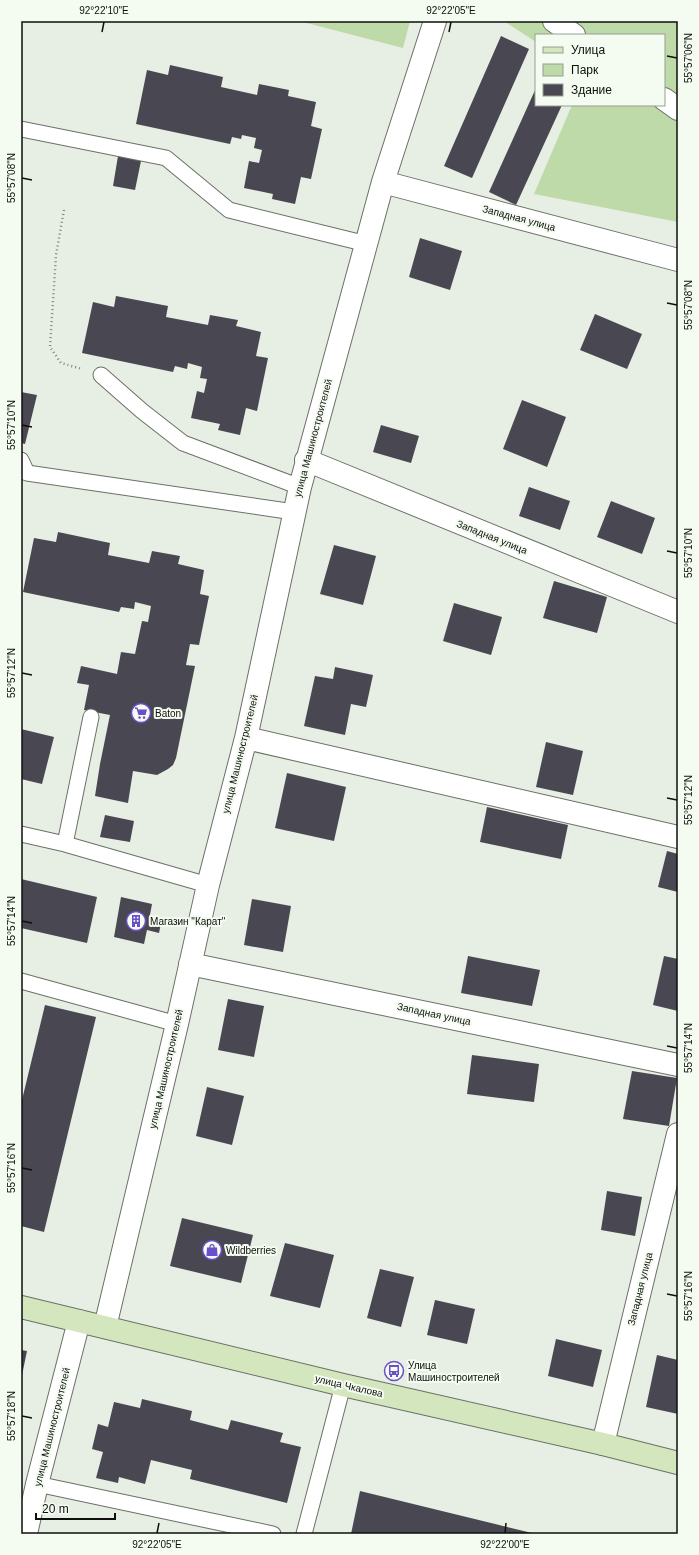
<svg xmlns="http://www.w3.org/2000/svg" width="699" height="1555" viewBox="0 0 699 1555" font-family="Arial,sans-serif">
  <rect width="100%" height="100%" fill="#e7eee3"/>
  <path fill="#bddaa8" d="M299,21h111l-7,27z
    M504,21h174v201l-144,-28 38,-89h92v-70h-128v7z"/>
  <path fill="#494852" d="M501,36l28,13 -57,129 -28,-12z
    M170,65l53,12 -2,10 36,8 2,-11 30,6 -1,6 28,6 -5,24 11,3 -11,50 -10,-2 -6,27 -23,-5 1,-5 -29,-6 5,-27 10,2 3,-13 -8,-2 2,-10 -14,-3 -1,4 -9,-2 -2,7 -94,-20 11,-54 21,5z
    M536,88v17h26l-46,100 -27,-13z
    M118,156l23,5 -6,29 -22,-4z
    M420,238l42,13 -12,39 -41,-13z
    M116,296l52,10 -2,11 42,8 2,-10 28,5 -2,6 25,6 -5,24 12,2 -11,53 -11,-3 -6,27 -22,-5 2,-6 -29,-6 6,-27 7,2 3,-14 -7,-1 2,-11 -14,-4 -1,6 -12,-3 -2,6 -91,-19 11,-51 21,5z
    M595,314l47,20 -15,35 -47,-19z
    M21,392l16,3 -12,49 -4,-1z
    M522,400l44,17 -19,50 -44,-18z
    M381,425l38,11 -8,27 -38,-11z
    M529,487l41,14 -10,29 -41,-14z
    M611,501l44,17 -13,36 -45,-17z
    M58,532l52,11 -2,12 41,8 3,-12 28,5 -2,8 26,6 -4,24 9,2 -10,49 -9,-1 -4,21 9,1 -19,92 -3,7 -5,4 -11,6 -24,-4 -5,32 -33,-7 5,-32 10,-49 -26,-5 5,-25 -12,-2 4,-17 36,8 4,-22 14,2 7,-33 6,1 3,-16 -16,-4 -1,7 -13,-2 -2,5 -96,-20 11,-54 22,4z
    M334,545l42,11 -13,49 -43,-11z
    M554,581l53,16 -10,36 -54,-15z
    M454,603l48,14 -11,38 -48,-14z
    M335,667l38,8 -7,32 -15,-3 -6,31 -41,-9 11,-50 18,3z
    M21,729l33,8 -12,47 -21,-5z
    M546,742l37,9 -10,44 -37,-8z
    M287,773l59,14 -12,54 -59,-13z
    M487,807l81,18 -7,34 -81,-17z
    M105,815l29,6 -4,21 -30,-5z
    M667,851l11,3v38l-20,-5z
    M21,879l76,18 -10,46 -66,-15z
    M121,897l31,7 -3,16 12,3 -2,10 -12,-3 -3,14 -30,-7z
    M252,899l39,7 -8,46 -39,-7z
    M468,956l72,14 -8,36 -71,-13z
    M664,956l14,3v52l-25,-6z
    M228,999l36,7 -10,51 -36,-7z
    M45,1005l51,12 -52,215 -23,-6v-122z
    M472,1055l67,9 -5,38 -67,-8z
    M632,1071l45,7 -8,48 -46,-7z
    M207,1087l37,9 -12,49 -36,-9z
    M607,1191l35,6 -7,39 -34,-6z
    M182,1218l71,17 -12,48 -71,-17z
    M285,1243l49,12 -14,53 -50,-12z
    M380,1269l34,8 -13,50 -34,-9z
    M435,1300l40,9 -8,35 -40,-9z
    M556,1339l46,11 -9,37 -45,-11z
    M21,1350l6,1 -5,24h-1z
    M657,1355l21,5v54l-32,-7z
    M142,1399l50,12 -2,9 38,10 3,-10 52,13 -3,9 21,5 -14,56 -97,-24 2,-9 -41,-10 -6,24 -26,-7 -1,6 -22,-5 7,-26 -11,-3 6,-25 10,3 6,-25 26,6z
    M360,1491l172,42 -1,1h-180z"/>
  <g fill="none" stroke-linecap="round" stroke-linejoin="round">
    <g stroke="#6b7167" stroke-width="17">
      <path id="service" d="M21,129l145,29 63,52 138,34
        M101,375l41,36 41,32 117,44 2,-8
        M21,460l6,13 267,39
        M21,834l44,10 143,41
        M65,844l26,-127
        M21,981l156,43
        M37,1484l236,50
        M304,1534l39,-149"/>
    </g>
    <g stroke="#6b7167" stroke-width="24">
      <path id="minor" d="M554,21l20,14
        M664,99l14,10
        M383,182l295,78
        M306,460l372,152
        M246,738l432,99
        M190,964l488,101
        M105,1327l72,-303 31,-139 38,-147 54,-251 83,-305 52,-161
        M603,1444l75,-310"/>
    </g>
    <g stroke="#6b7167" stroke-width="24">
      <path id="tertiary" d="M26,1534l11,-50 42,-163"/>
    </g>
    <g stroke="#6b7167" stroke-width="24">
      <path id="secondary" d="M21,1307l322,78 260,59 75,19"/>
    </g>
    <path stroke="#7f847c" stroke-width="2.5" stroke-dasharray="1 3" stroke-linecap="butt" d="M64,210l-8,45 -6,92 11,16 21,6"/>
    <use href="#service" stroke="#fff" stroke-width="15"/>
    <use href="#minor" stroke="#fff" stroke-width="22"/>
    <use href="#tertiary" stroke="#fff" stroke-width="22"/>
    <use href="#secondary" stroke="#d3e6bd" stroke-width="22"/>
  </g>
  <path fill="none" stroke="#0d0f0b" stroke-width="1.5" d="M102,32l2,-10M449,32l2,-10M667,56l10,2M22,178l10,2M667,303l10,2M22,425l10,2M667,551l10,2M22,673l10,2M667,798l10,2M22,921l10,2M667,1046l10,2M22,1168l10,2M667,1294l10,2M22,1416l10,2M157,1533l2,-10M505,1533l1,-10"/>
  <defs>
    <g id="supermarket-ring" transform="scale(1)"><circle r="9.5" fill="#f4fbf0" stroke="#694fc8" stroke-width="1.5"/><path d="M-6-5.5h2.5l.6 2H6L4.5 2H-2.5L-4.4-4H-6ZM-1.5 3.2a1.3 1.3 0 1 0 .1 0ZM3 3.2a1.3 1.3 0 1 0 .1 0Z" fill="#694fc8"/></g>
    <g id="building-ring" transform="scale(1)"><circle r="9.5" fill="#f4fbf0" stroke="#694fc8" stroke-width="1.5"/><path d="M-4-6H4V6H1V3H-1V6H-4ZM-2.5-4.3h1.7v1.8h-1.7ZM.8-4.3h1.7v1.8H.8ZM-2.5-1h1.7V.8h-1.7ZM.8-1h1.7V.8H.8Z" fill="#694fc8"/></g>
    <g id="shop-ring" transform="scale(1)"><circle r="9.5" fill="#f4fbf0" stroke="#694fc8" stroke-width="1.5"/><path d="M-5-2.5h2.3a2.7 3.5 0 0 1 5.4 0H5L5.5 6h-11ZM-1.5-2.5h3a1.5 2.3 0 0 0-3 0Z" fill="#694fc8"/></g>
    <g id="bus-ring" transform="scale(1)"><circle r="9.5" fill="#f4fbf0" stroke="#694fc8" stroke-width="1.5"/><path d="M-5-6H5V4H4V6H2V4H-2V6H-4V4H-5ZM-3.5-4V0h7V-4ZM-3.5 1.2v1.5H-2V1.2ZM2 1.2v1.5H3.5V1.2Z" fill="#694fc8"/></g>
  </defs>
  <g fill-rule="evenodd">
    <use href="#supermarket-ring" x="141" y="713"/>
    <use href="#building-ring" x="136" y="921"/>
    <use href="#shop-ring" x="212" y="1250"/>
    <use href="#bus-ring" x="394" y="1371"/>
  </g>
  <g text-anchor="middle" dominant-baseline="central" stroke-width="4" stroke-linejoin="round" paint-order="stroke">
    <g font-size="10" fill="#0d0f0b" stroke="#f4fbf0">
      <text transform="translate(519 218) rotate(15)">Западная улица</text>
      <text transform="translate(313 438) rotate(-75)">улица Машиностроителей</text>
      <text transform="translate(492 537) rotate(22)">Западная улица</text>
      <text transform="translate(240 754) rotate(-76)">улица Машиностроителей</text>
      <text transform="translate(434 1014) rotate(12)">Западная улица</text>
      <text transform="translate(166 1069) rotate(-77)">улица Машиностроителей</text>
      <text transform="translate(640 1289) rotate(-76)">Западная улица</text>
      <text transform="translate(349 1386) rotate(13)">улица Чкалова</text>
      <text transform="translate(52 1427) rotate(-76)">улица Машиностроителей</text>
    </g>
    <g font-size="10" fill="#0d0f0b" stroke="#f4fbf0" text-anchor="start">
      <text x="155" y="713">Baton</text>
      <text x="150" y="921">Магазин "Карат"</text>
      <text x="226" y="1250">Wildberries</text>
      <text x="408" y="1365">Улица<tspan x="408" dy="12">Машиностроителей</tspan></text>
    </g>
  </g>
  <rect width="699" height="1555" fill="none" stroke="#f4fbf0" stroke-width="44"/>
  <rect x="535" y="34" width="130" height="72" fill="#f4fbf0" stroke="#989d94"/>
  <rect x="543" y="47" width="20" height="6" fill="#d3e6bd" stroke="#989d94"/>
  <text x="571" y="54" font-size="12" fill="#0d0f0b">Улица</text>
  <rect x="543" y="64" width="20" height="12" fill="#bddaa8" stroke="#989d94"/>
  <text x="571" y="74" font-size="12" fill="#0d0f0b">Парк</text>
  <rect x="543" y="84" width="20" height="12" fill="#494852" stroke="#989d94"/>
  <text x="571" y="94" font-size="12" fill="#0d0f0b">Здание</text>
  <path d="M36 1513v6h79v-6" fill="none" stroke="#0d0f0b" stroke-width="2"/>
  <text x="42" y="1513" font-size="12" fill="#0d0f0b" stroke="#f4fbf0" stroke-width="3" paint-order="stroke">20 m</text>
  <rect x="22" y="22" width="655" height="1511" fill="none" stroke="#0d0f0b" stroke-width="1.5"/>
  <g font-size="10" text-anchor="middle" fill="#0d0f0b">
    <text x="104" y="14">92°22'10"E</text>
    <text x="451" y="14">92°22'05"E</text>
    <text transform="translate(688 58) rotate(-90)" y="4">55°57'06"N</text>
    <text transform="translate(11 178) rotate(-90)" y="4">55°57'08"N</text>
    <text transform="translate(688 305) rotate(-90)" y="4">55°57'08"N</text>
    <text transform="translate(11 425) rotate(-90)" y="4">55°57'10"N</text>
    <text transform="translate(688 553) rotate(-90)" y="4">55°57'10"N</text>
    <text transform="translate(11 673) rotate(-90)" y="4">55°57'12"N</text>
    <text transform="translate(688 800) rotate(-90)" y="4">55°57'12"N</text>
    <text transform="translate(11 921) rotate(-90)" y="4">55°57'14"N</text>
    <text transform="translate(688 1048) rotate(-90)" y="4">55°57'14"N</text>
    <text transform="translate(11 1168) rotate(-90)" y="4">55°57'16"N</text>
    <text transform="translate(688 1296) rotate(-90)" y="4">55°57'16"N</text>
    <text transform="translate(11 1416) rotate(-90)" y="4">55°57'18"N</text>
    <text x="157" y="1548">92°22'05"E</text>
    <text x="505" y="1548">92°22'00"E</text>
  </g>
</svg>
